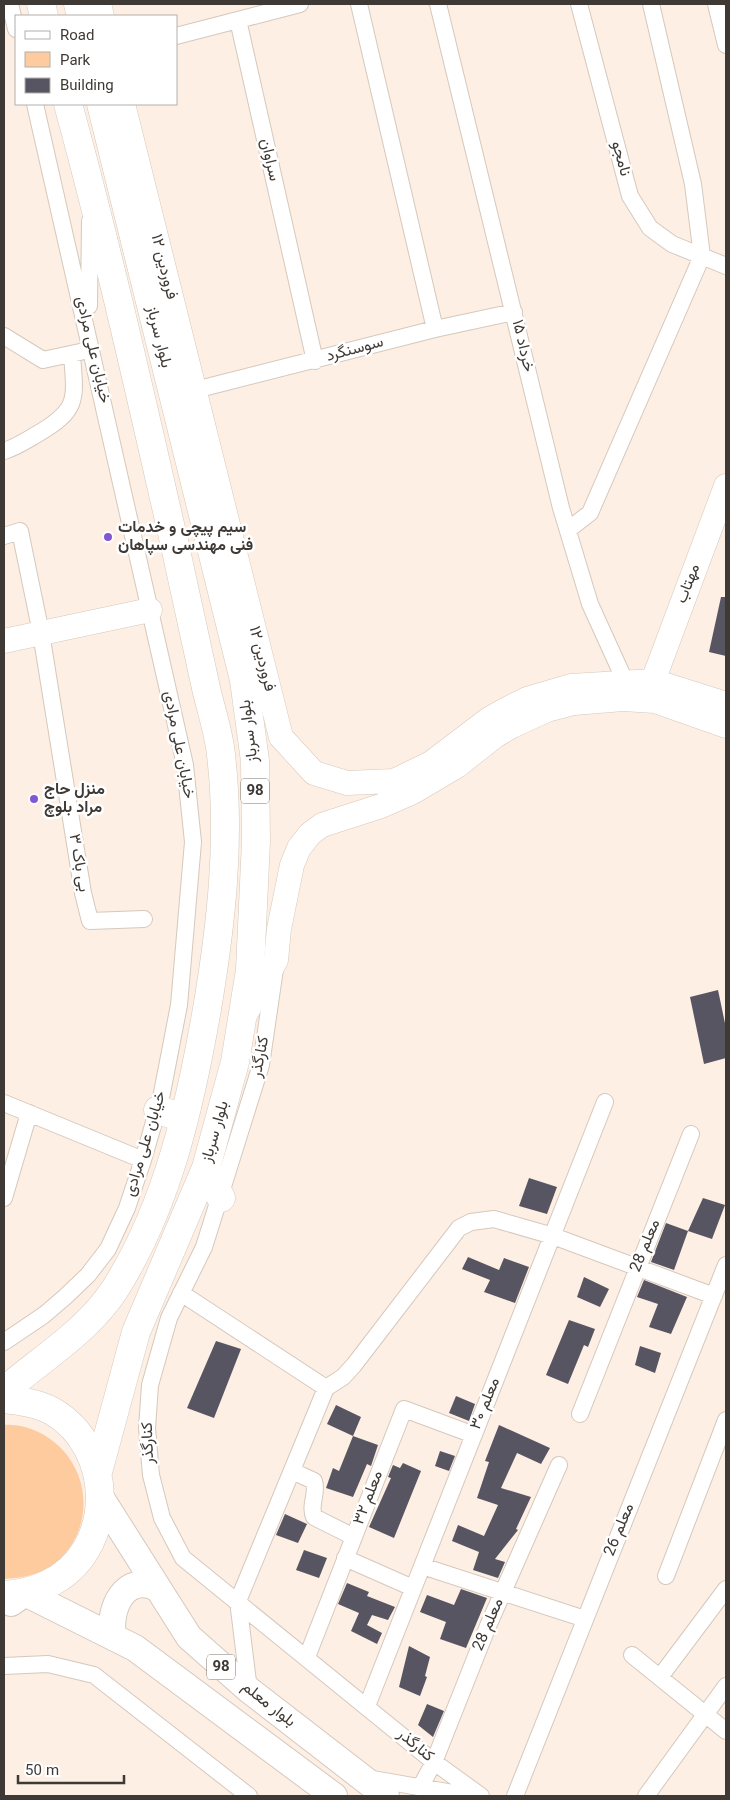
<svg xmlns="http://www.w3.org/2000/svg" width="730" height="1800" viewBox="0 0 730 1800" font-family="Georgia,Vazirmatn,serif">
  <rect width="100%" height="100%" fill="#fdefe3"/>
  <path fill="#fdcb9d" d="M4,1425c13,-1 28,3 40,10 50,29 54,101 4,133 -14,8 -29,10 -44,11z"/>
  <path fill="#585563" d="M721,597h5v59l-17,-4z
    M718,990l8,38v30l-22,6 -14,-67z
    M529,1178l28,9 -10,27 -28,-8z
    M703,1198l22,7 -13,34 -24,-8z
    M666,1223l22,8 -14,39 -23,-8z
    M468,1257l31,13 5,-12 25,9 -14,36 -31,-11 6,-12 -28,-11z
    M584,1277l25,12 -9,18 -23,-10z
    M644,1280l43,17 -16,37 -22,-7 9,-23 -21,-7z
    M569,1320l26,9 -7,18 -4,-2 -16,39 -22,-9z
    M216,1341l25,8 -27,69 -27,-10z
    M640,1346l21,7 -6,20 -20,-8z
    M456,1396l19,8 -6,17 -20,-8z
    M336,1405l25,12 -8,19 -26,-12z
    M499,1425l51,23 -9,16 -24,-11 -16,35 30,9 -15,32 2,1 -23,29 10,3 -7,16 -25,-8 6,-18 -27,-11 6,-16 26,11 14,-31 -21,-7 12,-36 -4,-1z
    M353,1436l25,9 -7,21 -4,-2 -14,33 -27,-9 7,-20 6,3z
    M440,1451l15,5 -6,15 -14,-5z
    M403,1463l18,8 -27,67 -25,-11 22,-49 -3,-1 5,-12 7,3z
    M285,1514l22,10 -9,19 -22,-8z
    M304,1550l23,8 -8,20 -23,-8z
    M347,1583l22,9 -2,4 28,11 -7,13 -16,-5 -5,10 15,8 -5,11 -26,-13 8,-18 -21,-9z
    M461,1589l26,9 -21,50 -26,-9 6,-17 -26,-10 7,-17 27,10z
    M409,1646l21,11 -5,19 2,1 -7,19 -21,-9z
    M427,1704l17,7 -11,26 -15,-12z"/>
  <g fill="none" stroke-linecap="round" stroke-linejoin="round">
    <g stroke="#d5c8bc" stroke-width="18">
      <path id="street" d="M10,4l6,25
        M359,4l76,325
        M438,4l123,504 29,96 35,77
        M579,4l51,192 20,32 22,16 54,22
        M716,4l10,41
        M238,20l62,-16
        M176,36l62,-16 77,341
        M89,306l1,-85
        M4,336l39,24 37,-8
        M195,390l240,-61 79,-17
        M4,451c13,-4 23,-11 35,-18 41,-24 36,-35 33,-79
        M568,530l22,-17 112,-257 -9,-72 -42,-180
        M4,536l16,-5 21,102 42,260 7,28 54,-2
        M275,969l-14,96 -57,182 -35,71 -19,67 -3,43 4,47 11,43 21,40 251,204 47,34
        M4,1103l139,57
        M4,1198l25,-85
        M181,1293l145,95
        M4,1342l40,-27 21,-18 23,-22 20,-26 19,-41 16,-48 18,-62 18,-93 14,-163 -8,-77 -150,-661
        M326,1388l17,-11 11,-12 105,-137 12,-6 23,-3 59,17 161,60
        M580,1414l111,-280
        M292,1471l22,10c4,13 -5,23 0,36l40,20
        M345,1558l68,30
        M422,1566l163,53
        M666,1576l60,-156
        M632,1655l94,76
        M307,1657l97,-248 70,26
        M4,1666l44,-2 46,11 155,121
        M660,1677l66,-88
        M249,1690l-11,-89 88,-213
        M367,1706l238,-604
        M367,1778l103,18
        M421,1786l13,-24 54,-136 71,-161
        M515,1796l211,-531
        M646,1796l80,-110"/>
    </g>
    <g stroke="#d5c8bc" stroke-width="25">
      <path id="secondary" d="M99,4l3,12
        M123,104l158,633 33,36 33,10 47,-2 37,-18 58,-44 18,-10 20,-10 44,-13 82,-5 73,23
        M4,641l146,-31
        M653,681l73,-195
        M245,1015l31,-55 3,-31 13,-64 7,-17 11,-14 12,-9 59,-19 32,-14 44,-26 38,-30 17,-10 35,-16 27,-7 49,-4 32,2 71,25"/>
    </g>
    <g stroke="#d5c8bc" stroke-width="28">
      <path id="primary" d="M101,1498l88,139 60,53 137,106
        M11,1603l14,-10 110,55 199,148
        M113,1636c-5,-27 12,-64 44,-48"/>
    </g>
    <g stroke="#d5c8bc" stroke-width="29">
      <path id="highway" d="M41,4l3,12
        M78,4l3,12
        M158,1110l26,8
        M206,1168l15,30
        M4,1391c38,-33 83,-59 111,-102 53,-84 75,-183 92,-280 14,-83 24,-170 14,-254 -2,-22 -10,-45 -15,-67 -10,-47 -21,-95 -31,-142 -34,-148 -67,-296 -107,-442
        M4,1399c16,2 33,4 48,12 64,37 65,140 -4,173 -14,7 -29,10 -44,11
        M98,1472l38,-140 70,-164 29,-106 15,-92 6,-129 -1,-80 -11,-81 -143,-576"/>
    </g>
    <use href="#street" stroke="#fff" stroke-width="16"/>
    <use href="#secondary" stroke="#fff" stroke-width="24"/>
    <use href="#primary" stroke="#fff" stroke-width="26"/>
    <use href="#highway" stroke="#fff" stroke-width="28"/>
  </g>
  <g fill="#8158d2" stroke="#fff" stroke-width="2">
    <circle cx="108" cy="537" r="5"/>
    <circle cx="34" cy="799" r="5"/>
  </g>
  <g text-anchor="middle" dominant-baseline="central" stroke-width="5" stroke-linejoin="round" paint-order="stroke">
    <g fill="#fff" stroke="#787471" stroke-width="1">
      <rect x="241" y="778.5" width="28" height="25" rx="4"/>
      <rect x="207" y="1654.5" width="28" height="25" rx="4"/>
    </g>
    <g font-size="15" font-weight="bold" fill="#3e3934">
      <text x="255" y="791">98</text>
      <text x="221" y="1667">98</text>
    </g>
    <g font-size="16" fill="#3e3934" stroke="#fff">
      <text transform="translate(620 159) rotate(75)">نامجو</text>
      <text transform="translate(269 160) rotate(77)">سراوان</text>
      <text transform="translate(163 267) rotate(76)">۱۲ فروردین</text>
      <text transform="translate(158 337) rotate(76)">بلوار سرباز</text>
      <text transform="translate(522 346) rotate(77)">۱۵ خرداد</text>
      <text transform="translate(92 350) rotate(77)">خیابان علی مرادی</text>
      <text transform="translate(355 350) rotate(-15)">سوسنگرد</text>
      <text transform="translate(689 584) rotate(-69)">مهتاب</text>
      <text transform="translate(261 659) rotate(76)">۱۲ فروردین</text>
      <text transform="translate(250 731) rotate(-97)">بلوار سرباز</text>
      <text transform="translate(178 745) rotate(79)">خیابان علی مرادی</text>
      <text transform="translate(78 863) rotate(80)">بی باک ۳</text>
      <text transform="translate(261 1057) rotate(-79)">کنارگذر</text>
      <text transform="translate(216 1132) rotate(-74)">بلوار سرباز</text>
      <text transform="translate(146 1144) rotate(-73)">خیابان علی مرادی</text>
      <text transform="translate(646 1246) rotate(-68)">معلم 28</text>
      <text transform="translate(486 1404) rotate(-68)">معلم ۳۰</text>
      <text transform="translate(149 1443) rotate(-92)">کنارگذر</text>
      <text transform="translate(369 1498) rotate(-69)">معلم ۳۲</text>
      <text transform="translate(620 1530) rotate(-68)">معلم 26</text>
      <text transform="translate(489 1625) rotate(-67)">معلم 28</text>
      <text transform="translate(268 1705) rotate(38)">بلوار معلم</text>
      <text transform="translate(415 1746) rotate(40)">کنارگذر</text>
    </g>
    <g font-size="16" font-weight="bold" fill="#3e3934" stroke="#fff" text-anchor="start">
      <text x="118" y="528">سیم پیچی و خدمات<tspan x="118" dy="18">فنی مهندسی سپاهان</tspan></text>
      <text x="44" y="790">منزل حاج<tspan x="44" dy="18">مراد بلوچ</tspan></text>
    </g>
  </g>
  <rect width="730" height="1800" fill="none" stroke="#3e3934" stroke-width="10"/>
  <rect x="15" y="15" width="162" height="90" fill="#ffffff" stroke="#b2b0ae"/>
  <rect x="25" y="31" width="25" height="8" fill="#ffffff" stroke="#b2b0ae"/>
  <text x="60" y="40" font-size="15" fill="#3e3934">Road</text>
  <rect x="25" y="52" width="25" height="15" fill="#fdcb9d" stroke="#b2b0ae"/>
  <text x="60" y="65" font-size="15" fill="#3e3934">Park</text>
  <rect x="25" y="78" width="25" height="15" fill="#585563" stroke="#b2b0ae"/>
  <text x="60" y="90" font-size="15" fill="#3e3934">Building</text>
  <path d="M18 1775v8h106v-8" fill="none" stroke="#3e3934" stroke-width="2.5"/>
  <text x="25" y="1775" font-size="15" fill="#3e3934" stroke="#ffffff" stroke-width="4" paint-order="stroke">50 m</text>
</svg>
